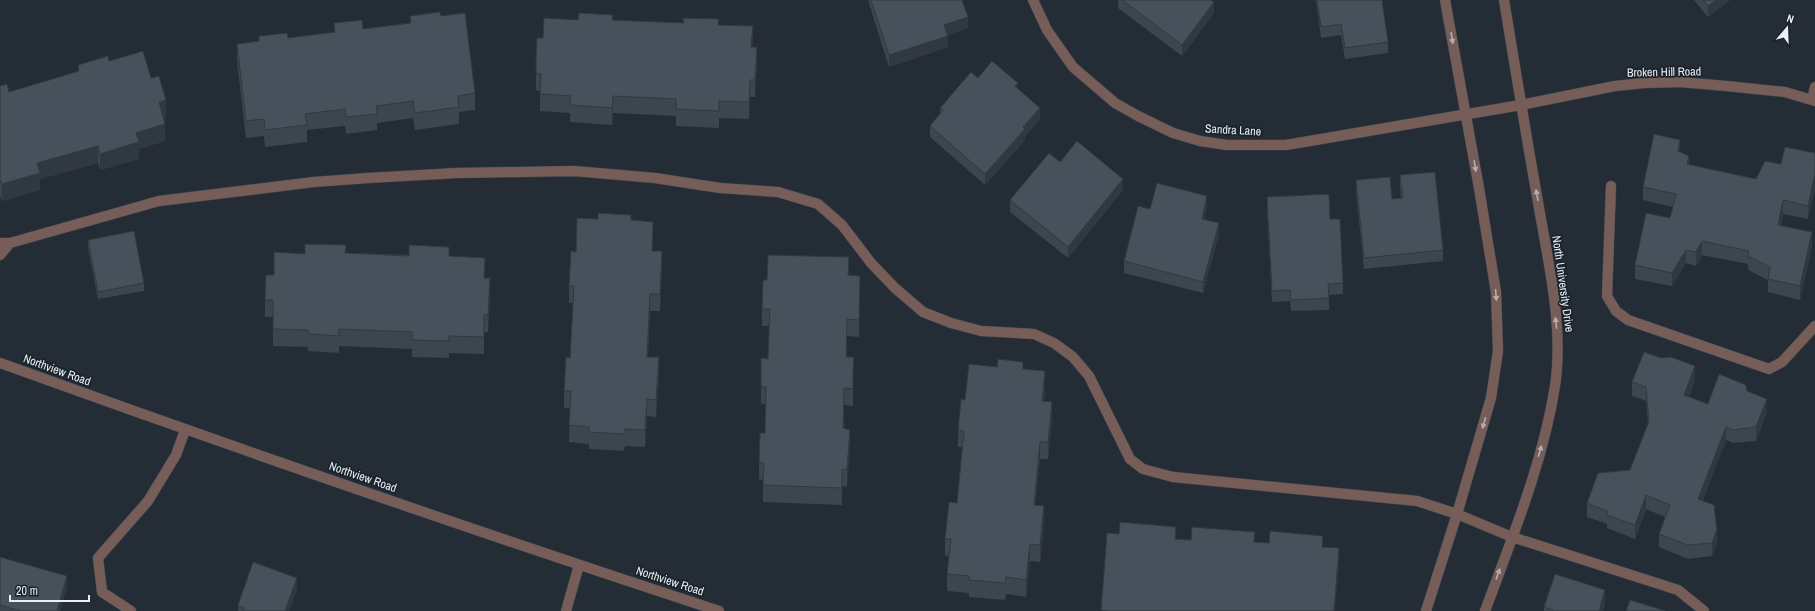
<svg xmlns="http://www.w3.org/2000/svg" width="1815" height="611" viewBox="0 0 1815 611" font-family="'Archivo Narrow',sans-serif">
  <rect width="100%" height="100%" fill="#242d36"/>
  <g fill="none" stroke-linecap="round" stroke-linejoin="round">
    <g stroke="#404851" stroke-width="11">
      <path id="service" d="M1611,186l-4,110 9,15 12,9 141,49 13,-7 33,-36
        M0,243h10l149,-42 155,-19 54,-4 89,-5 117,-2 81,7 65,10 58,4 40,12 24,21 29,38 24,25 28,24 28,11 30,8 53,3 20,9 19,14 16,19 41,83 13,10 30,8 224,22 20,2 40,13
        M0,255l10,-12
        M1512,537l166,53 26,21
        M131,611l-29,-19 -4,-34 50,-57 28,-46 9,-25
        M566,611l13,-46"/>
    </g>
    <g stroke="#404851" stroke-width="11">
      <path id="minor" d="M1033,0l14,30 26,37 42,36 23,13 35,17 27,8 27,4h59l235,-40 94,-19 29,-3 36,-1 46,4 59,6 30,9
        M1812,100l3,-13
        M1457,514l55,23"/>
    </g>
    <g stroke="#404851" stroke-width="11">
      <path id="tertiary" d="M0,363c238,86 478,169 719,248
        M1426,611l31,-97 34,-116 7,-47 -2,-59 -17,-104 -34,-188
        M1485,611c27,-73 58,-148 70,-225 9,-61 -7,-124 -17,-184 -12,-67 -23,-135 -34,-202"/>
    </g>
    <use href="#service" stroke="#775d58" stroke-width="10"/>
    <use href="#minor" stroke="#775d58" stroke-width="10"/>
    <use href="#tertiary" stroke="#775d58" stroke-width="10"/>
  </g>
  <path fill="#3c464e" d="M868,0h94l6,28 -21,7 1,12 -59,20z
    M1118,0h93l3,13 -32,43 -64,-48z
    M1316,0h66l6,42v11l-43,6 -4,-24 -20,3z
    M1694,0h36l-22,17z
    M410,16h31l34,77v17l-16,2v12l-44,6 -2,-12 -36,5v7l-31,4 -1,-8 -38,4v12l-42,5 -1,-11 -18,2 -9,-77v-17l22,-3v-5l29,2 46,-6v-9l29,6 47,-6z
    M578,20h35l106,5 33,22 5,17 -2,33h-5l-1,22 -30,-1v10l-43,-2v-10l-63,-3 -1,12 -42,-3v-9l-30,-2v-20l-4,-1v-17l7,-35z
    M109,61l42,17 15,39 -3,1 2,23 -26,8v10l-39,11 -2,-7 -58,16v11l-38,11 -2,-5v-110l9,6 69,-20v-7z
    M978,78l40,11 22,30 -15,17v4l-40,45 -55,-48v-11l10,-12v-6z
    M1680,152l9,13 67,14 25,-15 34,-11v35l-7,31 -25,-5 -2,11 31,21 -12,54 -32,-8v-12l-20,-10v-6l-46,-9 -6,11 -10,-3 -14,23 -37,-7v-14l35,-47 3,-11 -30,-7v-13z
    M1060,162l63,28 -55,68 -58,-46v-12z
    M1400,175l43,75v11l-79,8 -8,-77v-12l36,19 9,-1 -1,-12z
    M1267,197l63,22 13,64v11l-14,1v15l-38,1 -1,-10 -18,1 -5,-94z
    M1207,207l-3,12 15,15 -16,59 -79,-20v-12l26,-52z
    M598,219l33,1 22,19 -1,12 10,17 -2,43h-10l-2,46 11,17 -3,43 -9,-1 -2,31 -20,-1 -1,5 -35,-2v-5l-20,-2 1,-34h-6v-17l6,-33 3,-55h-4v-17l7,-34z
    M88,240l56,43v8l-46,8 -10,-51z
    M346,253l103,3 36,22 5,17 -2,37h-4v22l-35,-1v5l-37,-1v-8l-73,-3v7l-31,-2v-4l-35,-1v-29h-8v-17l9,-25z
    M849,275l11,18 -1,44 -12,-1v21l6,32v17l-9,-1v23l6,19 -3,39 -5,1v18l-79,-3v-22l-4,-1v-17l6,-29 1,-29h-5v-17l7,-28 1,-33h-7v-17z
    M997,367l26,2 22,19 -1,13 8,18 -4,40h-8l-5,46 9,18 -4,39 -10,-1 -4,36 -20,-3 -1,6 -36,-3v-4l-22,-2v-17l2,-18h-4v-17l12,-36 5,-56h-4v-17l7,-30z
    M1695,380l-6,17 19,7 39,-13 20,21 -11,29 -23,2 -7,-3 -23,60 14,43 -5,13 -24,3 -29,-12v-13l6,-17 -19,-8 -11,30 -28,-11v-4l-20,-7v-14l43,-33 18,-46 -2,-23 -14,-5v-14z
    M0,557l67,30 -7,24h-60z
    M297,589l-8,22h-51v-6z
    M1605,603l-2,8h-59v-4z"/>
  <path fill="#313940" d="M1716,0h14l-22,17v-11z
    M1214,2v11l-32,43v-11z
    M968,17v11l-24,8v-11z
    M753,26v17l-2,21v-17z
    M948,36v11l-59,20v-12z
    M757,47v17l-2,33v-17z
    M750,80v17l-1,22v-17z
    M1018,83v11l-3,-8z
    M613,96v17l-1,12v-17z
    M166,100v17l-7,2v-17z
    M1040,108v11l-15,17v4l-40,45v-11l38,-47z
    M165,124v17l-26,8v10l-39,11v-16l36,-21z
    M1680,140v13l-2,-2z
    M98,146v17l-58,16v11l-38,11v-17l35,-21z
    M1689,156v13l-2,-5z
    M1815,174v14l-7,31v-13z
    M1123,179v11l-55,68v-11z
    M1207,196v11l-5,23v-11z
    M1783,200v14l-5,24v-13z
    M653,222v17l-1,29v-17z
    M1219,223v11l-16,59v-11z
    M1812,232v14l-12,54v-14z
    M1702,241v14l-6,11v-14z
    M1686,250v13l-14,23v-13z
    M662,251v17l-2,43v-17z
    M860,276v17l-1,44v-17z
    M490,278v17l-2,37v-17z
    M650,294v17l-3,63v-17z
    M659,357v17l-3,43v-17z
    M854,357v17l-1,32v-17z
    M1695,366v14l-11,29v-14z
    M1045,371v17l-3,30v-17z
    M647,399v17l-2,31v-17z
    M1767,399v13l-11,29v-14z
    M1052,402v17l-4,40v-17z
    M1726,427v13l-28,72v-13z
    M850,430v17l-3,39v-17z
    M1040,442v17l-6,63v-17z
    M1646,495v14l-11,30v-14z
    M1044,506v17l-4,39v-17z
    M1717,530v13l-5,13v-13z
    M1030,544v17l-4,36v-17z
    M1339,548v17l-4,46h-1z
    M67,576v11l-7,24h-3z
    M297,578v11l-8,22h-4z
    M1605,590v13l-2,8h-4z"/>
  <path fill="#46515b" stroke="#313940" d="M871,0h91l6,17 -24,8 4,11 -59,19z
    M1122,0h89l3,2 -32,43z
    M1317,0h65l6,42 -43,6 -4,-24 -20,3z
    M1703,0h13l-8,6z
    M440,12l1,4 24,-3 10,80 -17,3 1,11 -44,6 -2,-12 -37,5 1,8 -31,3 -1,-8 -40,5 2,11 -42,5 -1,-11 -18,2 -9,-77 22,-3v-5l28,-3 1,5 47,-6 -1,-9 28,-3 1,9 48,-6 -1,-7z
    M579,13l34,2 -1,5 72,3 -1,-5 36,1 -1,6 35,1 -2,21h6l-2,33h-5l-1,22 -30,-1v10l-43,-2v-10l-63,-3 -1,12 -42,-3 1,-9 -31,-2 1,-20 -5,-1v-17l1,-18h6l1,-20 34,2z
    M143,51l8,27 8,-2 7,24 -7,2 6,22 -29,9 3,9 -39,12 -2,-8 -61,17 3,10 -38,11 -2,-5v-93l7,-2 2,8 70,-21 -1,-6 30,-9 1,5z
    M992,61l26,22 -3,3 25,22 -17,19 2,2 -40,45 -55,-48 13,-16 -3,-2 31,-36 7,6z
    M1654,134l26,6 -2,11 11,5 -2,8 69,15 9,-18 16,3 4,-17 30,6v21l-7,32 -25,-6 -5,25 34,7 -12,54 -32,-7 2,-12 -22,-11 1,-5 -47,-10 -6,11 -10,-2 -14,23 -37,-8 11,-52 24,5 6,-24 -33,-7z
    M1077,141l46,38 -55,68 -58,-47 39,-47 11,9z
    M1435,172l8,78 -79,8 -8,-78 34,-3 2,22 11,-1 -3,-23z
    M1157,183l50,13 -5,23 17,4 -16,59 -79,-21 14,-55 12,3z
    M1329,194l1,25h10l3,64 -15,1 1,14 -38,2 -1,-10 -18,1 -5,-94z
    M598,213l33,2v5l22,2 -1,29h10l-2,43h-10l-3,63h12l-3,43 -9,-1 -2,31 -20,-1 -1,5 -35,-2v-5l-20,-2 2,-34h-7l2,-34 4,1 4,-72h-5l2,-35 5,1 1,-34 21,1z
    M134,231l10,52 -46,9 -10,-52z
    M305,244l41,1 -1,8 64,3v-11l40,2v9l36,2 -1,20h6l-2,37h-4v22l-35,-1v5l-37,-1v-8l-73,-3v7l-31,-2v-4l-35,-1v-29h-8l1,-25h8v-23l31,2z
    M768,255l81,2 -1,18 12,1 -1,44 -12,-1 -1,38h8l-1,15v17l-9,-1 -1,40 7,2 -3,39 -5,1v18l-79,-3 1,-22 -5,-1 1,-29h5l1,-46h-5v-29l7,1 2,-50h-8l1,-29h4z
    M1644,352l17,6 10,-1 24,9 -11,29 24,9 11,-30 27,11 1,6 20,8 -11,28 -23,3 -7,-3 -28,72 16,6 3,25 -5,13 -24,2 -29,-11 11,-29 -24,-10 -11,30 -28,-10v-4l-20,-8 11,-30 32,-3 19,-49 -3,-34 -14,-5z
    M998,359l25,3v7l22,2 -3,30 10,1 -4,40h-8l-6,63 10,1 -4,39 -10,-1 -4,36 -20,-3 -1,6 -36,-3v-4l-22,-2 4,-35h-6l4,-37 8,1 7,-72 -6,-1 3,-31 4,1 4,-36 28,3z
    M1120,522l56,5 -1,12 16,1 1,-13 63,5 -1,10 15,1 1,-12 53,5 -1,11 17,1 -5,63h-225l-8,-1 6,-77 12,1z
    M0,557l67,19 -10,35h-37l-20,-6z
    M253,562l44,16 -12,33h-42l1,-3 -6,-3z
    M1555,574l50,16 -6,21h-46l-1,-1 -8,-3z
    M1630,600l36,11h-40z"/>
  <defs><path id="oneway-solid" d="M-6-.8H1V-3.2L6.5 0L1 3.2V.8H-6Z"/></defs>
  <g fill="#b6adae">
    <use href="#oneway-solid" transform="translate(1452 38) rotate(81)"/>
    <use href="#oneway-solid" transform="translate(1475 166) rotate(80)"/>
    <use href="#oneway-solid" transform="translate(1537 195) rotate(-100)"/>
    <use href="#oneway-solid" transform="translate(1496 295) rotate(86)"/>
    <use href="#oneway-solid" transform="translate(1556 323) rotate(-97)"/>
    <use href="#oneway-solid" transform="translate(1484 423) rotate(106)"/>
    <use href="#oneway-solid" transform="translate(1540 451) rotate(-74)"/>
    <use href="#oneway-solid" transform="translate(1498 574) rotate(-70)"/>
  </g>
  <g text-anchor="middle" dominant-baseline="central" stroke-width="3.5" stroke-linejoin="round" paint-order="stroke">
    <g font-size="12" fill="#e9eff5" stroke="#1a232c">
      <text transform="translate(1664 72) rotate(-1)">Broken Hill Road</text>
      <text transform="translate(1233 130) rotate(3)">Sandra Lane</text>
      <text transform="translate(1563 284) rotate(82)">North University Drive</text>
      <text transform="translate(57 370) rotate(20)">Northview Road</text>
      <text transform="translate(363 477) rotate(19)">Northview Road</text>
      <text transform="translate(670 581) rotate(18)">Northview Road</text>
    </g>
  </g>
  <g transform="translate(1787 28) rotate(19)" stroke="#1a232c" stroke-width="3" paint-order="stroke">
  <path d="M0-3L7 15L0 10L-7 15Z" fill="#e9eff5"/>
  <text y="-6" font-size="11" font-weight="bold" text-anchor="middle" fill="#e9eff5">N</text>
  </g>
  <path d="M10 595v6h79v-6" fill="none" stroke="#e9eff5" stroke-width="2"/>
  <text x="16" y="595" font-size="12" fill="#e9eff5" stroke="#1a232c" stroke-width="3" paint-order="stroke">20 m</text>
</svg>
